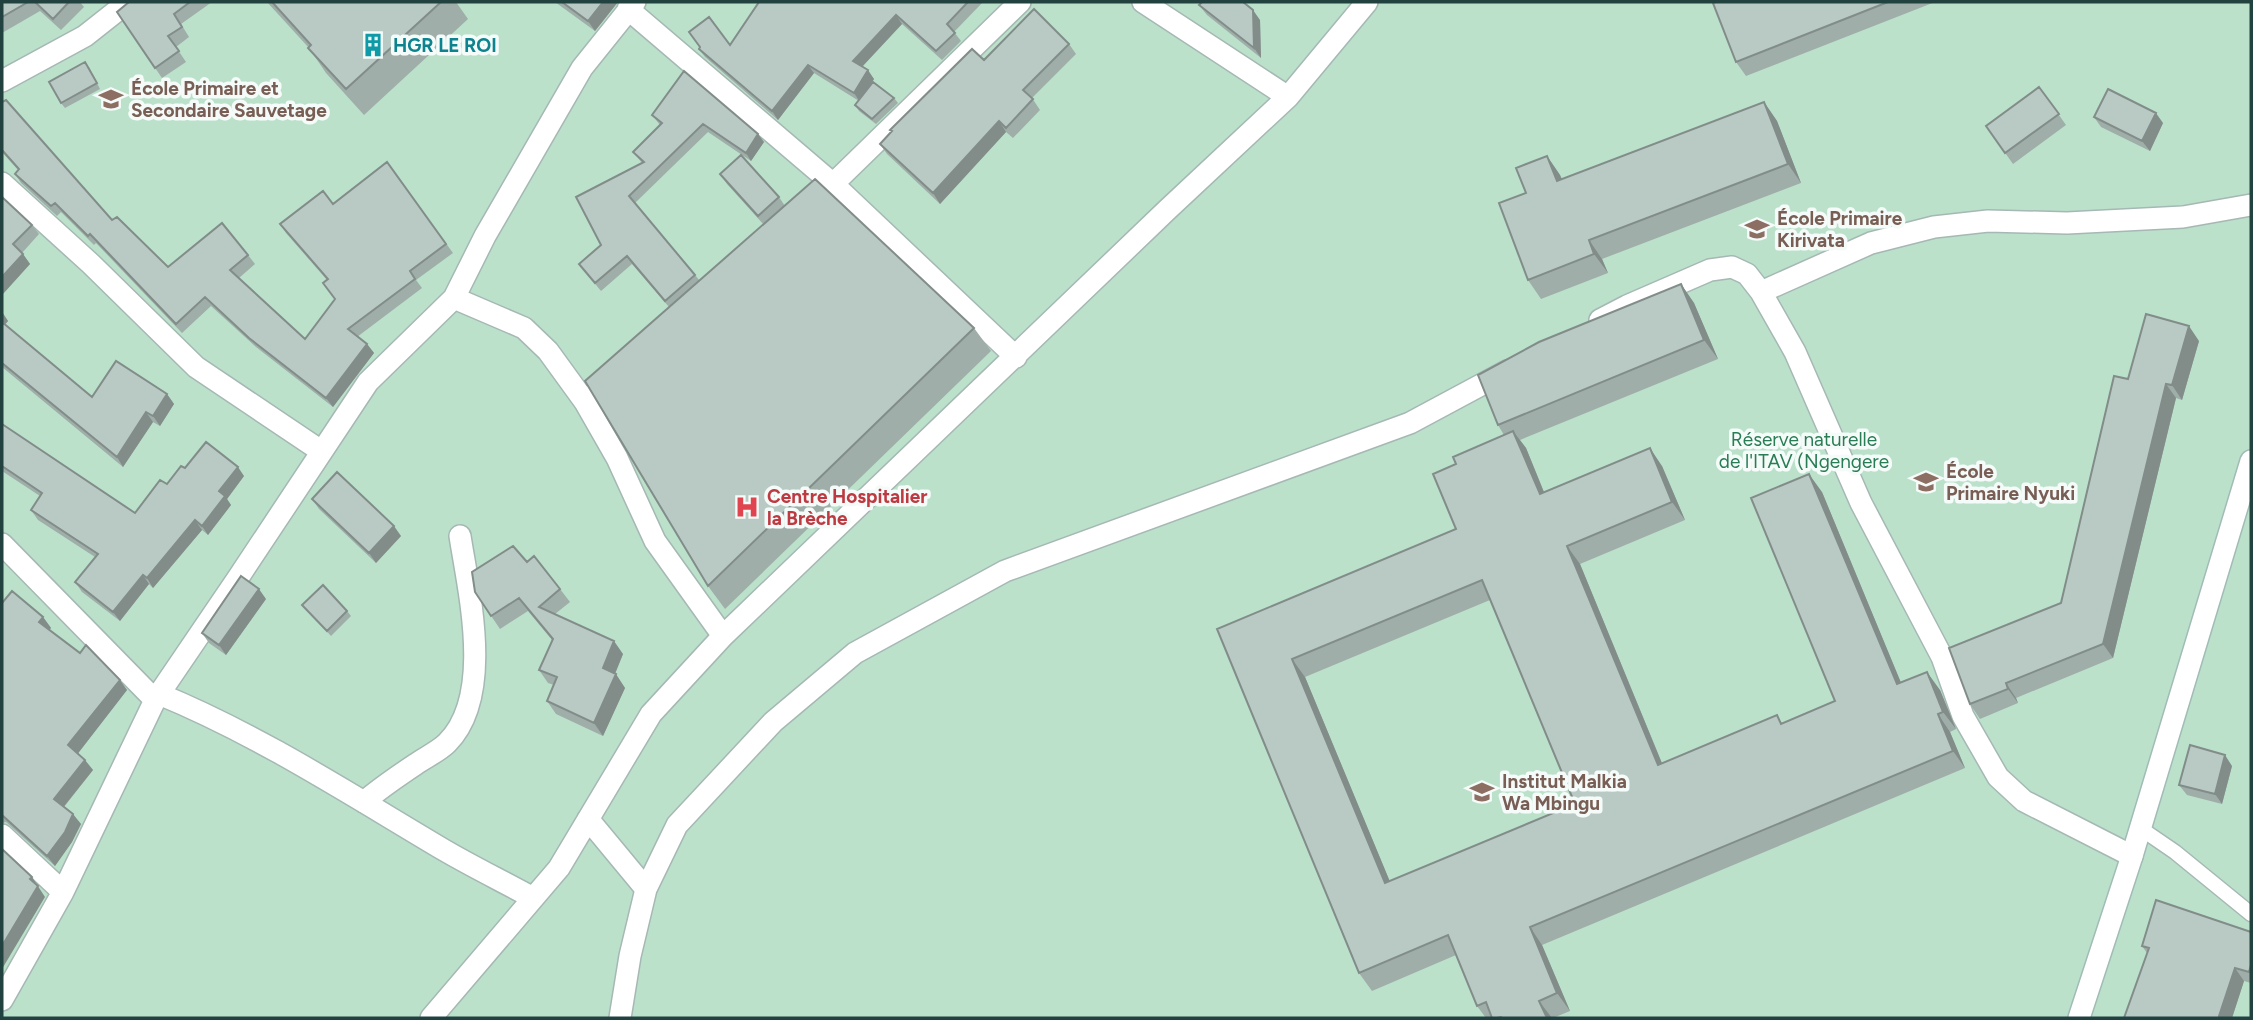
<svg xmlns="http://www.w3.org/2000/svg" width="2253" height="1020" viewBox="0 0 2253 1020" font-family="Figtree,sans-serif">
  <rect width="100%" height="100%" fill="#e4efeb"/>
  <path fill="#bbe1cb" d="M2,2h2249v1016h-2249z"/>
  <g fill="none" stroke-linecap="round" stroke-linejoin="round">
    <g stroke="#a6b8b4" stroke-width="17">
      <path id="lane" d="M2140,828l35,24 76,62"/>
    </g>
    <g stroke="#a6b8b4" stroke-width="24">
      <path id="street" d="M1143,2l145,95
        M628,9l205,175 183,173
        M2,81l83,-45 43,-34
        M2,183l89,81 105,103 125,84
        M805,209l28,-25 187,-182
        M1761,292l110,-49 63,-16 54,-6 79,2 116,-6 68,-12
        M454,298l70,30 24,23 37,51 32,56 38,83 68,95
        M1600,320l27,-14 83,-36 22,-3 15,7 14,18 34,60 66,151 81,154 21,59 35,61 26,24 108,55
        M585,402l30,-26
        M2,544l153,156
        M159,694c100,41 192,101 285,156 29,17 60,32 89,48
        M364,802c16,-14 34,-26 52,-38 10,-7 23,-13 31,-21 47,-47 22,-149 13,-207
        M588,819l58,70
        M2,835l61,57
        M2,1000l61,-108 92,-192 83,-122 130,-196 86,-84 31,-62 97,-168 53,-66
        M431,1018l128,-150 92,-154 72,-78 444,-426 121,-113 79,-95
        M620,1018l10,-62 16,-67 31,-64 96,-103 82,-69 150,-82 405,-148 97,-52"/>
    </g>
    <g stroke="#a1bcb6" stroke-width="24">
      <path id="secondary" d="M2079,1018l53,-162 119,-395"/>
    </g>
    <use href="#lane" stroke="#fff" stroke-width="14"/>
    <use href="#street" stroke="#fff" stroke-width="21"/>
    <use href="#secondary" stroke="#fff" stroke-width="21"/>
  </g>
  <path fill="#9faea9" fill-rule="evenodd" d="M2,2h78l4,5 -23,23 -21,-19 -38,22z
    M129,2h83l-31,22 8,13 -13,10 10,15 -24,16 -45,-66z
    M267,2h189l12,17 -104,96 -38,-42 -17,-25z
    M555,2h63l-23,29z
    M759,2h224l-29,30 7,9 -19,19 -40,-36 -40,43 12,12 -7,10 27,9 4,5 -22,21 -17,-13 -4,-6 4,-4 -45,-28 -36,47 -73,-63 -6,-8 31,-4z
    M1716,2h219l-189,74 -10,-14z
    M1199,5l61,15 1,38 -54,-43z
    M1069,44l7,10 -44,44 8,12 -27,28 -7,-6 -66,72 -53,-50 -7,-10 11,-12 93,-72z
    M89,67l11,22 -35,19 -4,-5z
    M684,71l80,71 -13,19 -43,-29 -73,71 65,78 64,-56 -37,-41 -7,-10 59,23 6,9 189,122 17,23 -266,258 -17,-23 -39,-279 -37,-43 -31,27 -22,-27 22,-19 41,-82 -9,-11 27,-27 -8,-10z
    M2039,87l27,38 -53,39 -27,-38z
    M2,102l110,118 56,47 80,-12 7,9 -16,14 66,61 30,-40 -8,-19 -41,-47 -6,-9 53,-20 54,-42 66,91 -37,27 6,8 -65,49 10,7 7,9 -41,54 -77,-60 -45,-41 -29,27 -86,-90 -2,2 -33,-33 -4,4 -36,-33 -6,-9 3,-4 -16,-18z
    M1764,102l13,19 24,62 -199,76 6,14 -67,26 -13,-19 -2,-87 21,-37 13,19 2,4z
    M2094,117l69,6 -13,28 -49,-24z
    M2,197l30,28 7,9 -17,19 8,11 -28,31z
    M1681,284l13,19 24,56 -198,81 6,8 18,44 118,-26 23,54 -105,44 82,199 121,-40 52,-22 -13,-209 79,191 39,7 16,39 -6,3 15,36 -423,177 28,66 -17,7h-67l-9,-12 -21,-51 -84,36 -13,-18 -142,-344 239,-100v-65l48,-29 -6,-10zM1490,600l85,204 -185,78 -85,-205z
    M2,312l6,9 -3,3 87,73 75,-3 7,10 -14,22 -7,-4 -30,45 -121,-100z
    M2199,341l-17,59 -6,-2 -63,260 -97,40 2,5 -38,16 -10,-15 91,-101 67,-224z
    M2,424l133,89 50,-45 59,8 -17,23 4,6 -23,30 -6,-5 -49,58 -4,-4 -29,37 -38,-29 -7,-10 20,-25 -57,-37 -7,-10 9,-14 -38,-25z
    M312,499l89,37 -25,27 -57,-54z
    M527,562l33,27 10,13 -15,12 68,40 -8,20 10,14 -22,48 -47,-22 -9,-13 7,-16 -6,-2 -9,-13 13,-30 -24,-29 -28,18 -25,-37z
    M266,599l-40,56 -17,-12 -7,-10z
    M2,603l41,14 8,11 -2,2 78,60 -49,63 15,17 -29,37 17,17 -9,18 -17,24 -49,-44 -4,1z
    M302,605l45,6 4,5 -20,20z
    M2232,766l-10,38 -35,-9 -8,-10z
    M2251,932v51l-7,-2 -12,37h-108l23,-65 -5,-7z"/>
  <path fill="#828d8a" d="M603,2h15l-23,29 -7,-10z
    M1253,10l7,10 1,38 -7,-10z
    M896,15l6,9 -43,46 -6,-9z
    M808,65l6,8 -36,47 -6,-9z
    M868,70l6,9 -14,23 -6,-9z
    M1764,102l13,19 24,62 -13,-19z
    M2156,113l7,10 -13,28 -8,-10z
    M999,121l7,11 -66,72 -7,-11z
    M758,134l6,8 -13,19 -5,-8z
    M1547,156l13,19 10,25 -13,-19z
    M1589,240l13,19 6,14 -14,-19z
    M23,254l7,10 -28,31v-18z
    M1681,284l13,19 24,56 -14,-19z
    M2,312l6,9 -5,6 -1,-2z
    M2189,326l10,15 -17,59 -10,-15z
    M367,344l7,9 -41,54 -7,-9z
    M2166,384l10,14 -63,260 -10,-14z
    M167,394l7,10 -14,22 -7,-10z
    M146,412l7,10 -30,45 -6,-10z
    M1513,431l13,17 26,64 -12,-18z
    M1650,448l12,18 23,54 -13,-18z
    M238,467l6,9 -17,23 4,6 -23,30 -6,-9 17,-35z
    M1809,474l13,18 87,210 -12,-18z
    M195,520l7,10 -49,58 -6,-10z
    M394,526l7,10 -25,27 -7,-10z
    M1567,546l13,18 90,219 -12,-18z
    M143,575l6,9 -29,37 -7,-9z
    M259,589l7,10 -40,56 -7,-10z
    M43,617l8,11 -5,5 -7,-11z
    M614,641l9,13 -11,27 -9,-13z
    M1292,659l13,18 93,224 -13,-18z
    M1927,672l13,18 16,39 -13,-17z
    M616,674l9,14 -22,48 -9,-13z
    M120,680l7,10 -51,66 -8,-11z
    M2006,683l10,15 2,5 -10,-14z
    M1938,714l12,18 15,36 -12,-17z
    M2225,755l7,11 -10,38 -7,-10z
    M85,760l8,10 -32,40 -7,-11z
    M73,814l8,10 -9,18 -17,24 -8,-10z
    M32,877l13,20 -43,72v-23z
    M1530,927l12,18 28,66 -13,-18z
    M2235,968l9,13 -12,37h-12l-1,-2z
    M1539,1001l13,17h-5z"/>
  <path fill="#b9cac5" stroke="#828d8a" stroke-width="2" fill-rule="evenodd" d="M2,2h26l-26,15z
    M35,2h34l-16,17z
    M129,2h61l-16,12 8,13 -14,9 11,15 -24,17 -38,-56z
    M272,2h169l-95,87 -38,-41 3,-3z
    M562,2h41l-15,19z
    M759,2h209l-21,22 8,9 -19,18 -40,-36 -43,46 15,9 -14,23 -46,-28 -36,46 -73,-62 1,-2 -11,-15 20,-15 21,28z
    M1202,2h41l10,8 1,38 -55,-43z
    M1716,2h172l-152,60 -23,-59z
    M1034,9l35,35 -46,46 10,9 -27,29 -7,-7 -66,72 -53,-49 12,-13 -2,-1 82,-81 12,11z
    M85,62l12,21 -36,20 -12,-21z
    M684,71l74,63 -12,19 -43,-29 -74,72 66,79 -30,26 -38,-45 -32,27 -16,-19 22,-19 -25,-48 68,-35 -11,-10 29,-29 -10,-8z
    M873,82l21,16 -22,21 -17,-14z
    M2039,87l20,27 -54,39 -19,-27z
    M2108,89l48,24 -14,28 -48,-24z
    M6,100l106,120 5,-3 51,50 54,-44 26,32 -18,15 75,69 30,-40 -12,-16 5,-4 -48,-55 43,-33 10,13 54,-42 59,82 -36,27 5,8 -67,50 19,15 -41,54 -77,-60 -44,-41 -29,27 -86,-90 -2,2 -33,-33 -4,3 -36,-32 4,-5 -17,-19v-48z
    M1764,102l24,62 -199,76 5,14 -66,26 -29,-77 27,-10 -10,-25 31,-12 10,25z
    M741,155l38,42 -21,19 -38,-42z
    M815,179l159,149 -266,258 -123,-205z
    M2,197l30,28 -19,19 10,10 -21,23z
    M1681,284l23,56 -206,85 -20,-50 61,-33z
    M2146,314l43,12 -17,59 -6,-1 -63,260 -97,39 2,6 -38,15 -21,-56 112,-45 53,-227 14,3z
    M2,322l90,75 24,-36 51,33 -14,22 -7,-4 -29,45 -115,-94z
    M2,424l133,89 25,-33 7,4 14,-18 4,2 21,-26 32,25 -19,24 6,5 -23,30 -7,-6 -48,58 -4,-3 -30,37 -38,-30 23,-28 -67,-44 11,-17 -40,-27z
    M1513,431l27,63 110,-46 22,54 -105,44 91,219 119,-50 4,9 54,-23 -84,-203 58,-24 88,210 30,-12 16,40 -5,2 15,37 -423,176 27,66 -18,8 8,17h-45l-1,-1 -4,1h-5l-6,-16 -9,4 -29,-71 -89,38 -142,-344 239,-100 -23,-55 23,-10 -3,-7zM1482,580l93,224 -190,79 -93,-224z
    M337,472l57,54 -25,27 -57,-54z
    M513,546l14,16 7,-6 26,33 -21,18 75,34 -11,27 13,6 -22,49 -47,-22 10,-24 -18,-7 14,-31 -34,-41 -28,18 -16,-24 -3,-20z
    M241,576l18,13 -40,56 -17,-12z
    M323,585l24,26 -20,20 -25,-26z
    M12,591l31,26 -4,5 41,31 6,-8 34,35 -52,65 17,15 -31,39 19,15 -8,18 -18,24 -45,-41v-212z
    M2190,745l35,10 -10,39 -36,-9z
    M2,849l30,28 -2,2 8,7 -36,60z
    M2156,900l95,32v33l-2,7 -14,-4 -16,48 6,2h-101l25,-70 -7,-2z"/>
  <defs>
    <g id="building-bare" transform="scale(1.89)"><path d="M-4-6H4V6H1V3H-1V6H-4ZM-2.5-4.3h1.7v1.8h-1.7ZM.8-4.3h1.7v1.8H.8ZM-2.5-1h1.7V.8h-1.7ZM.8-1h1.7V.8H.8Z" fill="#0f9aa8" stroke="#f5fbf9" stroke-width="2.5" paint-order="stroke"/></g>
    <g id="school-bare" transform="scale(1.89)"><path d="M0-5L7-2L0 1L-7-2ZM-4 1L0 2.5L4 1V4Q0 6-4 4Z" fill="#8d6e63" stroke="#f5fbf9" stroke-width="2.5" paint-order="stroke"/></g>
    <g id="hospital-bare" transform="scale(1.89)"><path d="M-5-5h3v3.5h4V-5h3V5h-3V1.5h-4V5h-3Z" fill="#e0444e" stroke="#f5fbf9" stroke-width="2.5" paint-order="stroke"/></g>
  </defs>
  <g fill-rule="evenodd">
    <use href="#building-bare" x="373" y="45"/>
    <use href="#school-bare" x="111" y="99"/>
    <use href="#school-bare" x="1757" y="229"/>
    <use href="#school-bare" x="1926" y="482"/>
    <use href="#hospital-bare" x="747" y="507"/>
    <use href="#school-bare" x="1482" y="792"/>
  </g>
  <g text-anchor="middle" dominant-baseline="central" stroke-width="7" stroke-linejoin="round" paint-order="stroke">
    <g font-size="19" font-weight="bold" fill="#0d838f" stroke="#f5fbf9" text-anchor="start">
      <text x="393" y="45">HGR LE ROI</text>
    </g>
    <g font-size="19" font-weight="bold" fill="#785e54" stroke="#f5fbf9" text-anchor="start">
      <text x="131" y="88">École Primaire et<tspan x="131" dy="22">Secondaire Sauvetage</tspan></text>
      <text x="1777" y="218">École Primaire<tspan x="1777" dy="22">Kirivata</tspan></text>
      <text x="1946" y="471">École<tspan x="1946" dy="22">Primaire Nyuki</tspan></text>
      <text x="1502" y="781">Institut Malkia<tspan x="1502" dy="22">Wa Mbingu</tspan></text>
    </g>
    <g font-size="19" fill="#287d54" stroke="#f5fbf9">
      <text x="1804" y="439">Réserve naturelle<tspan x="1804" dy="22">de l'ITAV (Ngengere</tspan></text>
    </g>
    <g font-size="19" font-weight="bold" fill="#be3a42" stroke="#f5fbf9" text-anchor="start">
      <text x="767" y="496">Centre Hospitalier<tspan x="767" dy="22">la Brèche</tspan></text>
    </g>
  </g>
  <rect width="2253" height="1020" fill="none" stroke="#21423e" stroke-width="7"/>
</svg>
